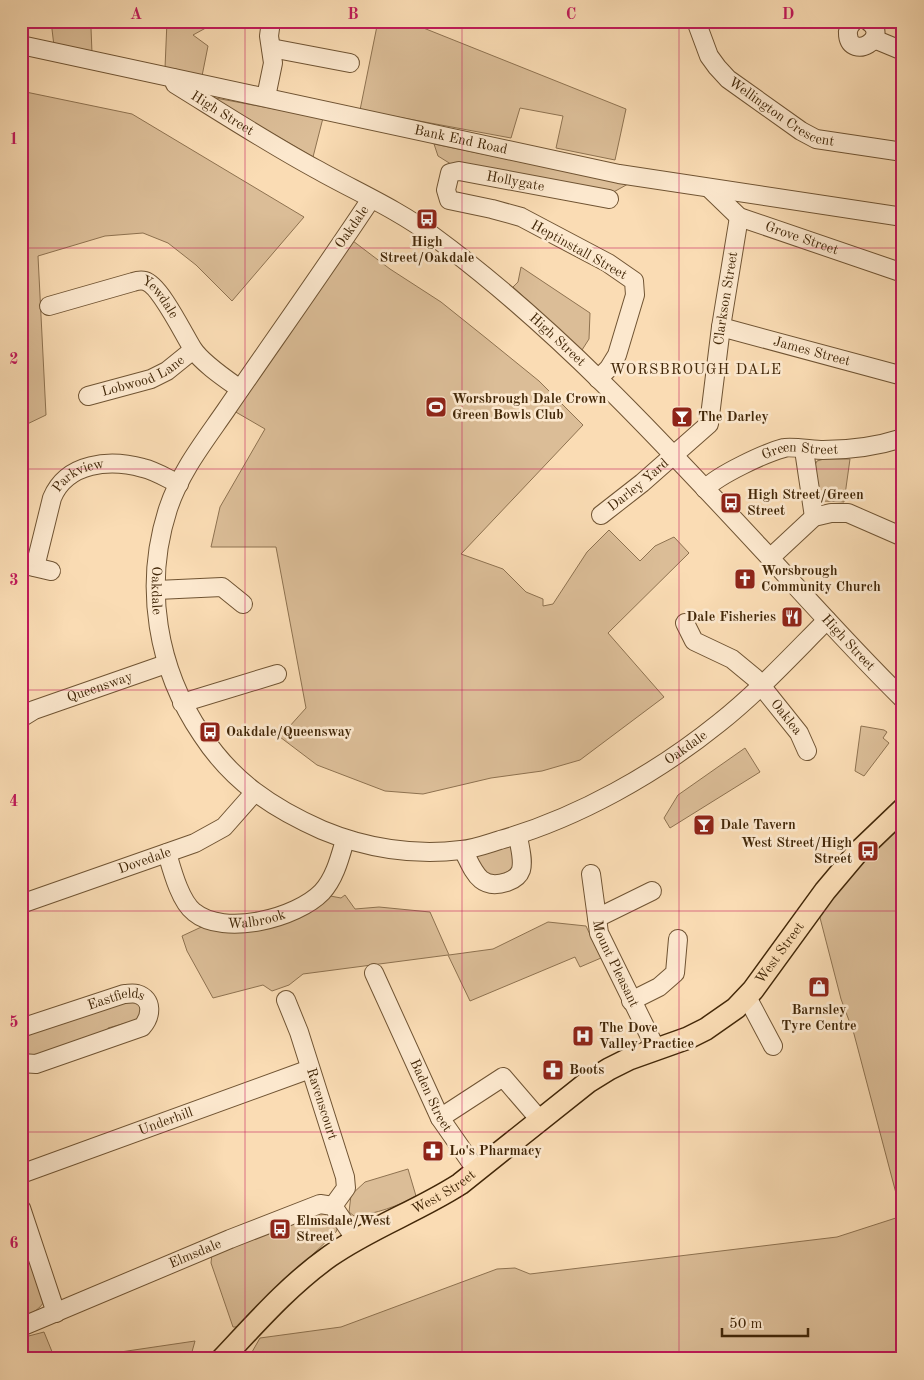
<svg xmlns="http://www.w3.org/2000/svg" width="924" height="1380" viewBox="0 0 924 1380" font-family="'Old Standard TT',serif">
  <rect width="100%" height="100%" fill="#fadcb4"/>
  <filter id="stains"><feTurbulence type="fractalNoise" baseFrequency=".004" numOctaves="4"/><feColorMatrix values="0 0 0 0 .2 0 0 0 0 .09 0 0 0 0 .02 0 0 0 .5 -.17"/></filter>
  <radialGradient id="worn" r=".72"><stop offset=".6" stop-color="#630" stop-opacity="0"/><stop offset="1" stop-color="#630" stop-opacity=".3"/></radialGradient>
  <path fill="#dbbd97" stroke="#8e7250" d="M51,21h41l-1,7 1,25 -38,-7z
    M167,21h46v3l-20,11 15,11 -6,30 -37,-8z
    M378,21h28l220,88 -11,51 -59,-12 7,-32 -43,-8 -9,30 -151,-28z
    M21,91l111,23 172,103 -72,84 -36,-36 -28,-22 -25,-10 -38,3 -67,20 8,159 -25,12z
    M210,97l113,21 -10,39z
    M434,144l194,40 -18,10 -156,-28 -16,-10z
    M353,241l37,28 51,33 45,36 53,43 44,44 -122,129 42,15 23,23 17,7v7l10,-2 34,-52 22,-22 31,31 15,-15 19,-9 15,16 -81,80 56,64 -84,63 -38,11 -51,7 -68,16 -38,-3 -68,-26 -37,-28 26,-29 -30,-161h-65l9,-40 45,-78 -31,-18 19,-24z
    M521,267l69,46 -1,26 -7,11 -69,-63 5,-5z
    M824,459h26l-6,43 -21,-1 -4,-3 -4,-33 2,-4z
    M861,726l23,4 3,2 -4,6 6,5 -25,33 -9,-5z
    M745,748l15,24 -90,56 -6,-10 14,-23z
    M903,818v541h-661l10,-7 8,-14 81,-11 156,-58 18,-1 15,6 307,-37 65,-21 -48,-182 -13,-35 -23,-89z
    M511,843l4,21c-13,19 -39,14 -39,-11z
    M325,895l16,3 4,-3 10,14 24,-2 51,5 19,43 44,-6 55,-27 38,4 15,32 -21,9 -5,-10 -105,44 -22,-46 -145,19 -14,11 -17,6 -9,-6 -50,13 -26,-47 -5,-15 28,-13 15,3z
    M121,1000l22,4 -2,14 -12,7 -3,-2 -18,5 -1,5 -71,24 -15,-1v-23z
    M408,1169l8,27c-18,10 -40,18 -62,20l-5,-4 2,-17 14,-13z
    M327,1210l11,17 -2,5 -98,95h-5l-22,-64 1,-10z
    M21,1221l25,77c-6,12 -13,15 -25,19z
    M44,1332l11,27h-34v-21z
    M195,1341l-5,18h-117z"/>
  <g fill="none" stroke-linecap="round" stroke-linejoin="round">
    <g stroke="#705433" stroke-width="20">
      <g id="minor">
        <path id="s1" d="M696,21l13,35 8,11 11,12 73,52 15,8 87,13"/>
        <path d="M854,21c-4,4 -7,8 -6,14 3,26 44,3 20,-14"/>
        <path d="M874,39l29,12"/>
        <path id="s2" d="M21,45l598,129 284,43"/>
        <path d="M271,48l79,15"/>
        <path id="s3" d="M173,78l2,6c47,29 93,59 141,85 39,22 81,40 117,67 124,91 233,210 337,322 44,48 87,96 133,141"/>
        <path d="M266,97l7,-34 -4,-27 2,-15"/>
        <path id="s4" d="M709,188l30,29 164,56"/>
        <path id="s5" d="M371,199c-47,71 -97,141 -145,211 -22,32 -46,62 -58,99 -25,77 -11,160 34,226 30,46 70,73 120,95 43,18 92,26 139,20 13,-1 26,-6 39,-10 78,-22 157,-67 219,-117 39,-31 73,-68 108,-103"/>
        <path id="s6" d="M49,306l84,-24c3,-1 8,-2 12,-1 15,4 39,54 48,68 9,14 33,30 47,40"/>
        <path id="s7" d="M721,327l182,49"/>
        <path id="s8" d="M598,379l11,-11 8,-13 18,-60 -1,-14 -26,-18 -87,-46 -29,-8 -43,-9 -3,-10 4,-17 9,-2 150,28"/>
        <path id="s9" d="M88,396l63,-17 16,-8 26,-21"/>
        <path d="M804,450l10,67"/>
        <path id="s10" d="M705,489c13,-14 60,-36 79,-41 6,-2 30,2 39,2 29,0 52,-3 80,-12"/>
        <path id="s11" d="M601,515l41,-32 67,-59 12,-97 18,-110"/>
        <path d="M770,558l44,-41 17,-4h17l55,24"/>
        <path d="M21,564l30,7"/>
        <path id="s12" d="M35,567l17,-69c15,-36 58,-39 91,-30 13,3 25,11 36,16"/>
        <path d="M157,590l65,-3 21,17"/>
        <path id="s13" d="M685,623l9,18 38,18 23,19 44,55 8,18"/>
        <path d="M182,703l95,-29"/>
        <path id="s14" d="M21,718l13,-8 132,-46"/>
        <path d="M463,850c11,21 16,41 44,32 6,-2 12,-6 14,-12 3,-11 -2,-24 -3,-35"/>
        <path id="s15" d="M167,853c5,17 13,48 27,59 30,25 103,6 128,-20 13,-14 18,-35 23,-52"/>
        <path id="s16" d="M591,874l8,59 57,116"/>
        <path id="s17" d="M21,904l174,-61 29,-16 30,-34"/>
        <path d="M597,918l55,-27"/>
        <path id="s18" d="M374,973l66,145 37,53"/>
        <path d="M747,997l26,49"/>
        <path id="s19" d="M286,1000l13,32 46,145 1,11 -13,18"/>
        <path d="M631,1001l28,-14 16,-14 3,-34"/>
        <path id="s20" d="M21,1028l103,-34c4,0 9,-1 13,0 17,5 14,23 5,33l-106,37 -15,-1"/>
        <path d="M440,1118l63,-41 37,43"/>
        <path id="s21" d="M21,1174l289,-105"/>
        <path d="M21,1208l35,105"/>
        <path id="s22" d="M21,1327l209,-88 90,-35 13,2 23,34"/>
      </g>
    </g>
    <g stroke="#422708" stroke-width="24">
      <g id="major">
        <path id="s23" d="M222,1359c34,-36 67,-74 108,-103 40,-28 88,-45 130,-72l128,-102 21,-13 20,-10 59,-21 18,-9 30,-21 17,-18 72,-99 32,-38 46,-44"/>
      </g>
    </g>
    <use href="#minor" stroke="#fce8ce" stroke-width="18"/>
    <use href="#major" stroke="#fadcb4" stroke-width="21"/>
  </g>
  <path fill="none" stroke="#c2185b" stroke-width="1" stroke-opacity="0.55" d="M245,21v1338M462,21v1338M679,21v1338M21,248h882M21,469h882M21,690h882M21,911h882M21,1132h882"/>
  <defs>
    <g id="bus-square" transform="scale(1.125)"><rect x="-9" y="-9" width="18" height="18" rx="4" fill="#8f2418" stroke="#fce8ce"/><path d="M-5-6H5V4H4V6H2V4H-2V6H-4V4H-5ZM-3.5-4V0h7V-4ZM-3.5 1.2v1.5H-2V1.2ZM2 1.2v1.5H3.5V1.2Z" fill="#fff"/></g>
    <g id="stadium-square" transform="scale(1.125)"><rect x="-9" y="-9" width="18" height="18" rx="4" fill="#8f2418" stroke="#fce8ce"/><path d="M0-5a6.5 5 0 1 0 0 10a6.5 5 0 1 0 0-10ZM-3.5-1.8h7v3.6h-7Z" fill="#fff"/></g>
    <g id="bar-square" transform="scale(1.125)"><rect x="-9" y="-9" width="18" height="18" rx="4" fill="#8f2418" stroke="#fce8ce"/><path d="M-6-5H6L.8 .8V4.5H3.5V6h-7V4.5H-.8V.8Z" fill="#fff"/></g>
    <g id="church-square" transform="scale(1.125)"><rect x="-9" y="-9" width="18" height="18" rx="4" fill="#8f2418" stroke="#fce8ce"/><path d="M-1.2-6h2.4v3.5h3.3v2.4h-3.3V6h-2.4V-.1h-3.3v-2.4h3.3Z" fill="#fff"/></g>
    <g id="restaurant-square" transform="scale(1.125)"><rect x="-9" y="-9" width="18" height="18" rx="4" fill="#8f2418" stroke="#fce8ce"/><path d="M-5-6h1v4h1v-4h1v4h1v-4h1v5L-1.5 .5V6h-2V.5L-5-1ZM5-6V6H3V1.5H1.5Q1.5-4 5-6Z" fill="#fff"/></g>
    <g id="shop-square" transform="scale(1.125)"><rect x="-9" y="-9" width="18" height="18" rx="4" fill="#8f2418" stroke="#fce8ce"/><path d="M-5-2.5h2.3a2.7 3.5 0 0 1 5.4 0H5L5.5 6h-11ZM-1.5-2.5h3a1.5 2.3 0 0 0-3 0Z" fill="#fff"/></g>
    <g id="hospital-square" transform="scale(1.125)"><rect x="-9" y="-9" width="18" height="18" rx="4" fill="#8f2418" stroke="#fce8ce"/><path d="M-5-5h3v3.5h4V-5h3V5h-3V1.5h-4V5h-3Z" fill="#fff"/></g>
    <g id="pharmacy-square" transform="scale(1.125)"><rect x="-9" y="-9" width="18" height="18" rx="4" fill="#8f2418" stroke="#fce8ce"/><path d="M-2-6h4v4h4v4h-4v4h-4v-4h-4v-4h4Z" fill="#fff"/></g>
  </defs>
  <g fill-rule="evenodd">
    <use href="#bus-square" x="427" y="219"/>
    <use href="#stadium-square" x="436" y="407"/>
    <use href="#bar-square" x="682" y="417"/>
    <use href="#bus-square" x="731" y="503"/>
    <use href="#church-square" x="745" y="579"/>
    <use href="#restaurant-square" x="792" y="617"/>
    <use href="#bus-square" x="210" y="732"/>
    <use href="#bar-square" x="704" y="825"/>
    <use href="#bus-square" x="868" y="851"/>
    <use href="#shop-square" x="819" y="987"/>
    <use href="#hospital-square" x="583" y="1036"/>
    <use href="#pharmacy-square" x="553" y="1070"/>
    <use href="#pharmacy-square" x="433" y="1151"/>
    <use href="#bus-square" x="280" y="1229"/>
  </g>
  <g text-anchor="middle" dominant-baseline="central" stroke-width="5" stroke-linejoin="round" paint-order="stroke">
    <g font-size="14" fill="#422708" stroke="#fce8ce">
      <text stroke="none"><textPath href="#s1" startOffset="131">Wellington Crescent</textPath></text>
      <text stroke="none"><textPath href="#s3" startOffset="62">High Street</textPath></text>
      <text stroke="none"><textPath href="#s2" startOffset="450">Bank End Road</textPath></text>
      <text stroke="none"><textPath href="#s8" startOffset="406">Hollygate</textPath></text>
      <text transform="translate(352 227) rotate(-55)">Oakdale</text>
      <text stroke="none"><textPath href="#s4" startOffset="108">Grove Street</textPath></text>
      <text transform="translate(579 250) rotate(29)">Heptinstall Street</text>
      <text stroke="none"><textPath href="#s11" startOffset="268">Clarkson Street</textPath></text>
      <text stroke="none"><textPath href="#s6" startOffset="122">Yewdale</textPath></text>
      <text stroke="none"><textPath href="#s3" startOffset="468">High Street</textPath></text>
      <text stroke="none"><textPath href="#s7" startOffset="94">James Street</textPath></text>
      <text stroke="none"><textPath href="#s9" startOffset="59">Lobwood Lane</textPath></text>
      <text stroke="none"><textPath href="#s10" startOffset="105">Green Street</textPath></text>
      <text stroke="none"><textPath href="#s12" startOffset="108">Parkview</textPath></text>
      <text stroke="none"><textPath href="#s11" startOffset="48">Darley Yard</textPath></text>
      <text stroke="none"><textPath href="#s5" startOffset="454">Oakdale</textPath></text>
      <text stroke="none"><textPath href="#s3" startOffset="888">High Street</textPath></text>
      <text stroke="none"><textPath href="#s14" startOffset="85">Queensway</textPath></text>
      <text stroke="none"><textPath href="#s13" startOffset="142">Oaklea</textPath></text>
      <text stroke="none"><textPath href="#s5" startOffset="1154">Oakdale</textPath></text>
      <text stroke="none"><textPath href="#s17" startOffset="131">Dovedale</textPath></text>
      <text stroke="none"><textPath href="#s15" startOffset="131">Walbrook</textPath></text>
      <text stroke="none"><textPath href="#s23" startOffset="699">West Street</textPath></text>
      <text stroke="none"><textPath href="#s16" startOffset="94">Mount Pleasant</textPath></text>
      <text stroke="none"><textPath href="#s20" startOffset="100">Eastfields</textPath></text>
      <text stroke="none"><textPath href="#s18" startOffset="135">Baden Street</textPath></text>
      <text stroke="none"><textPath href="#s19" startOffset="110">Ravenscourt</textPath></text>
      <text stroke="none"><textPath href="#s21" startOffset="154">Underhill</textPath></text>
      <text stroke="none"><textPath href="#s23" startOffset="280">West Street</textPath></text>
      <text stroke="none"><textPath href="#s22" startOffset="189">Elmsdale</textPath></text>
    </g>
    <g font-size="14" font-weight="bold" fill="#422708" stroke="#fce8ce" text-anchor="start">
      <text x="427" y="242" text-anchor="middle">High<tspan x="427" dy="16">Street/Oakdale</tspan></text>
      <text x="452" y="399">Worsbrough Dale Crown<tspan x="452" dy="16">Green Bowls Club</tspan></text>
      <text x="698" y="417">The Darley</text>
      <text x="747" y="495">High Street/Green<tspan x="747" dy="16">Street</tspan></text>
      <text x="761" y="571">Worsbrough<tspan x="761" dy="16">Community Church</tspan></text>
      <text x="776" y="617" text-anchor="end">Dale Fisheries</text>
      <text x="226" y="732">Oakdale/Queensway</text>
      <text x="720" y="825">Dale Tavern</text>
      <text x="852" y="843" text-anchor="end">West Street/High<tspan x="852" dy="16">Street</tspan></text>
      <text x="819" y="1010" text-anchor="middle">Barnsley<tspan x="819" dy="16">Tyre Centre</tspan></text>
      <text x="599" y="1028">The Dove<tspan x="599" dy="16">Valley Practice</tspan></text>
      <text x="569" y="1070">Boots</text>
      <text x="449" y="1151">Lo's Pharmacy</text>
      <text x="296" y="1221">Elmsdale/West<tspan x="296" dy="16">Street</tspan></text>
    </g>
    <g font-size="15" letter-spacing="1" fill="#422708" stroke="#fce8ce">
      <text x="696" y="370">WORSBROUGH DALE</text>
    </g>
  </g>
  <rect width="924" height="1380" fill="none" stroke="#fadcb4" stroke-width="55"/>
  <path d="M722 1328v8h86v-8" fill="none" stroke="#422708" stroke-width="2.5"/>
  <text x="729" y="1328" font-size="15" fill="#422708" stroke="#fce8ce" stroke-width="4" paint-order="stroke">50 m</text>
  <rect x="28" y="28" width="868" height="1324" fill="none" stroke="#c2185b" stroke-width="2"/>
  <g font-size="16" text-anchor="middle" font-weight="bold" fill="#c2185b">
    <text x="136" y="19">A</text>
    <text x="353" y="19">B</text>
    <text x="571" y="19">C</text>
    <text x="788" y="19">D</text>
    <text x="14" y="144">1</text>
    <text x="14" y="364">2</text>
    <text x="14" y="585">3</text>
    <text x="14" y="806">4</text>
    <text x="14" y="1027">5</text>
    <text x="14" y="1248">6</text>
  </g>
  <rect width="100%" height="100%" filter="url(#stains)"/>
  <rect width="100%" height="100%" fill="url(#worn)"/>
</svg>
